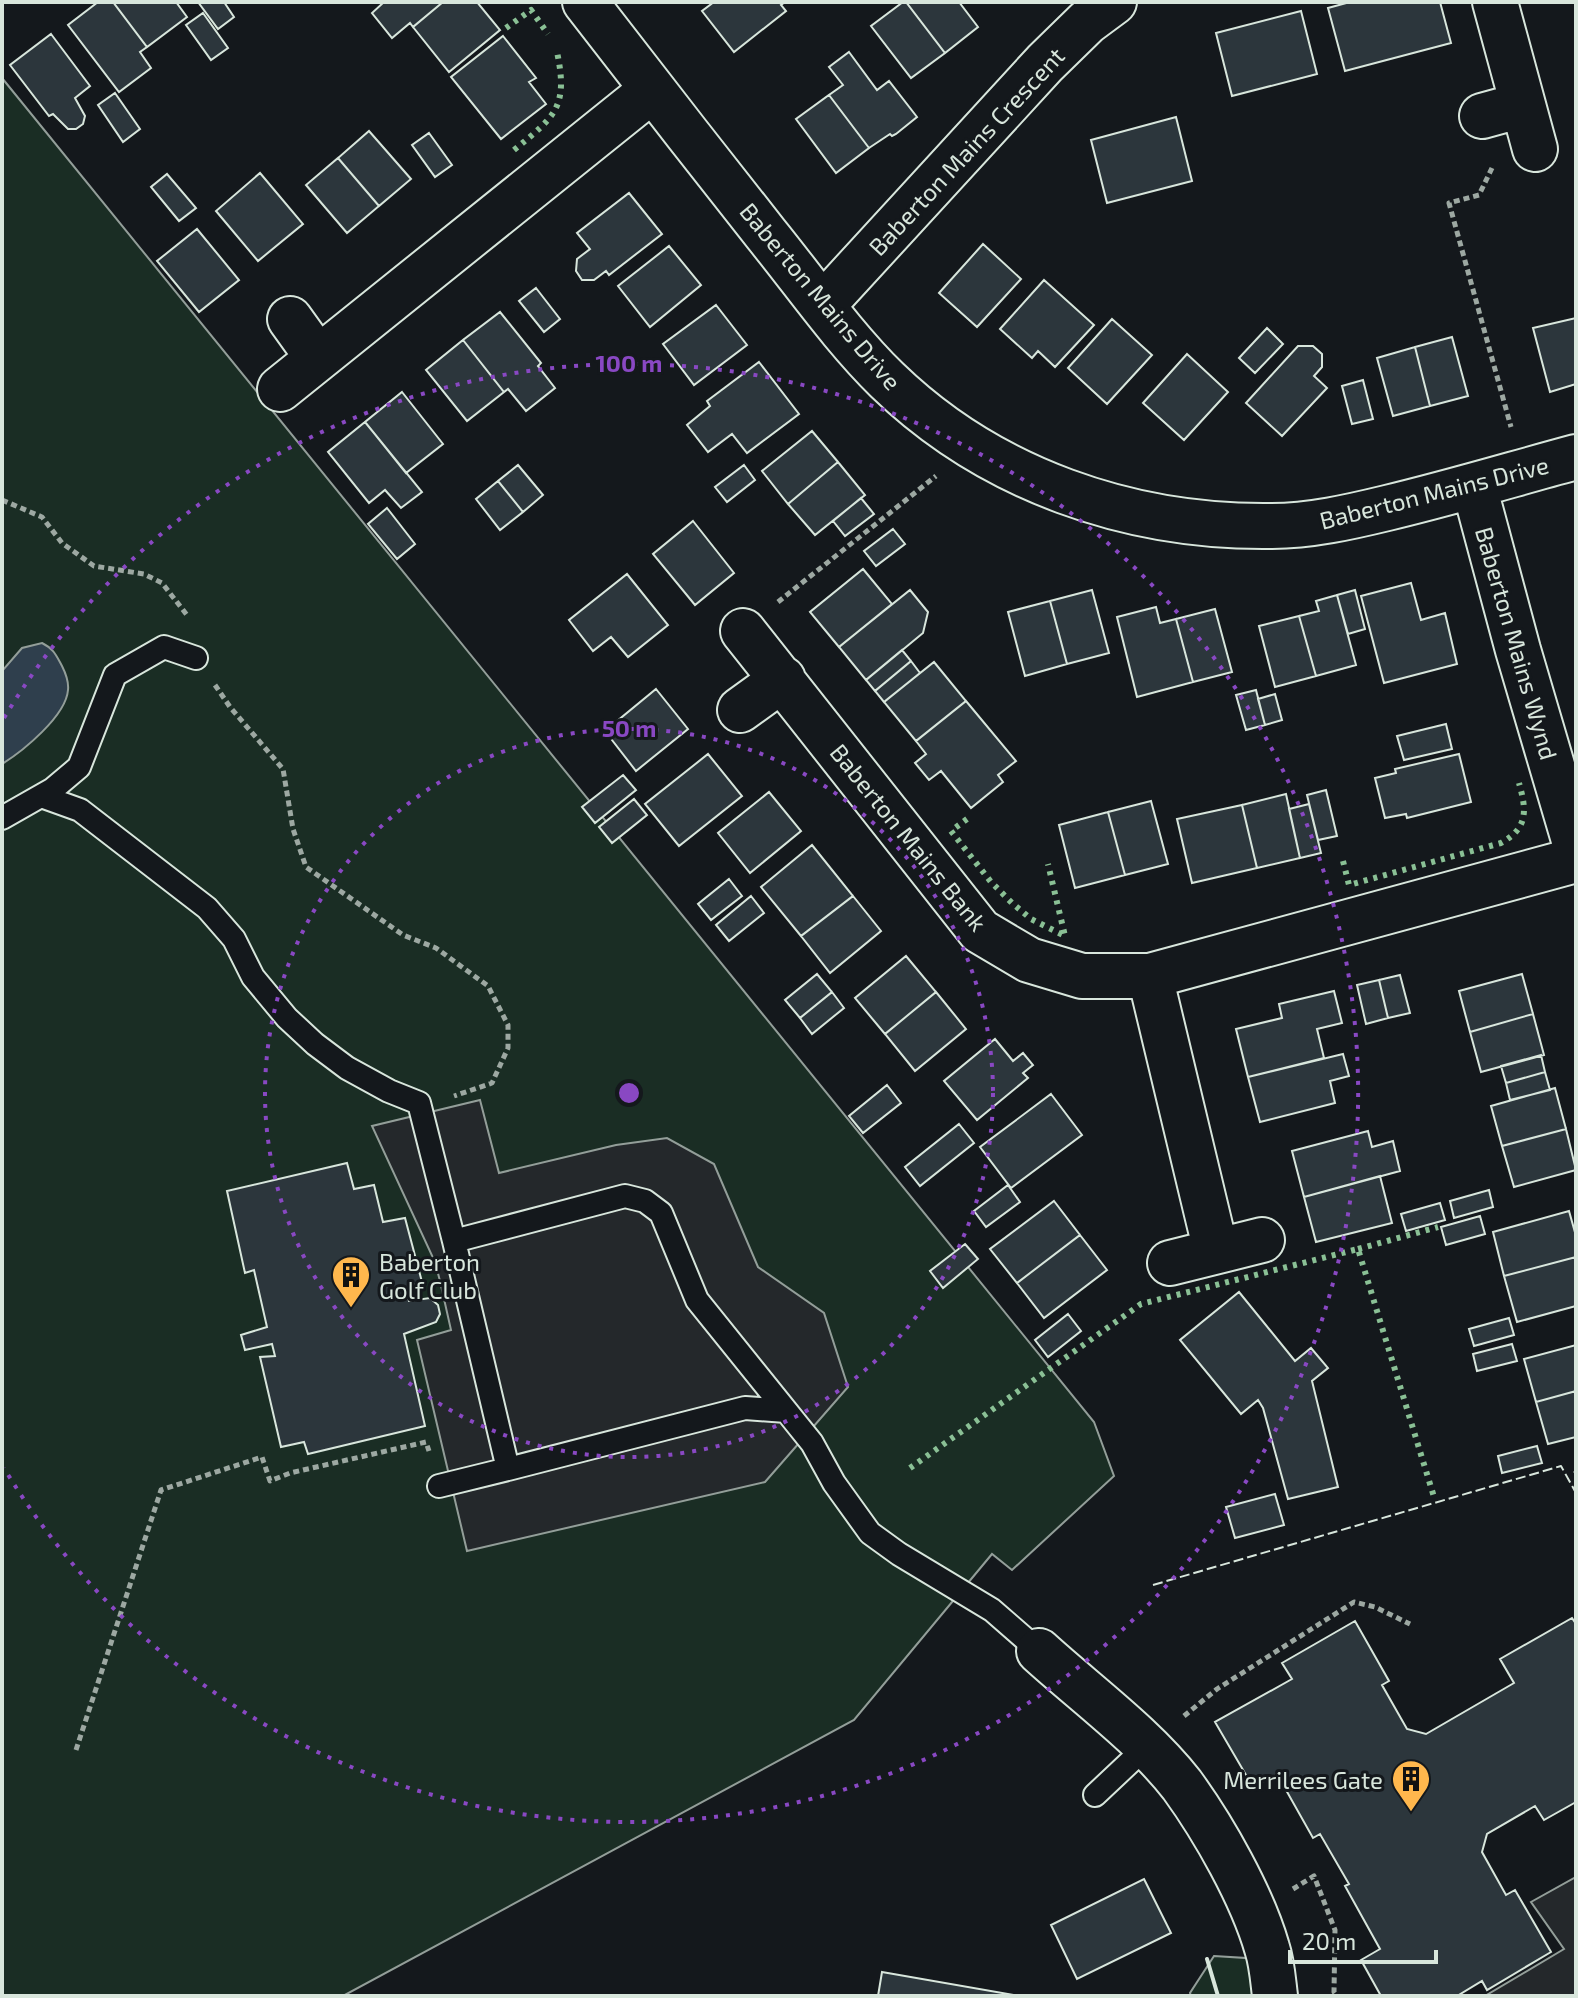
<svg xmlns="http://www.w3.org/2000/svg" width="1578" height="1998" viewBox="0 0 1578 1998" font-family="'Exo 2',sans-serif">
  <rect width="100%" height="100%" fill="#14181c"/>
  <path fill="#1a2d24" stroke="#939e99" stroke-width="2" d="M2,78l1092,1344 20,54 -102,94 -20,-16 -138,166 -511,276h-341z
    M1214,1956l64,4 6,36h-93l-1,-3z"/>
  <path fill="#24282b" stroke="#939e99" stroke-width="2" d="M480,1100l19,73 117,-28 51,-7 47,26 44,103 66,46 24,74 -83,95 -298,69 -50,-211 34,-10 -11,-49 -5,-19 -63,-136z
    M1576,1877v119h-91l79,-47 -33,-47z"/>
  <path fill="#2f3f4d" stroke="#939e99" stroke-width="2" d="M42,643c12,6 14,12 20,23 4,8 7,15 6,24 -2,26 -45,61 -66,74v-93l20,-23z"/>
  <path fill="#2c363c" stroke="#d8e6dc" stroke-width="2" d="M98,2h15l34,45 -7,5 11,16 -32,24 -51,-67z
    M113,2h63l11,15 -40,30z
    M198,2h26l10,15 -16,12z
    M384,2h59l-30,25 -3,-4 -18,15 -20,-25z
    M443,2h34l23,28 -51,42 -36,-45z
    M714,2h71l-4,3 5,6 -52,41 -32,-41z
    M903,2h3l39,51 -34,25 -40,-52z
    M906,2h53l19,25 -33,26z
    M1350,2h90l11,41 -106,28 -17,-63z
    M1301,11l16,63 -85,22 -16,-63z
    M203,13l25,35 -17,12 -25,-35z
    M51,34l39,52 -15,12 10,18 -2,8 -7,5h-8l-15,-15 -4,2 -39,-51z
    M503,36l33,42 -7,4 17,22 -45,35 -50,-62z
    M849,52l28,38 12,-9 28,36 -21,17 -4,2 -2,-2 -21,14 -40,-53 14,-10 -14,-18z
    M115,93l25,36 -17,13 -25,-37z
    M829,95l40,53 -33,25 -40,-54z
    M1176,117l16,64 -85,22 -16,-63z
    M369,131l42,48 -32,27 -41,-48z
    M429,133l23,32 -17,12 -23,-32z
    M338,158l41,48 -32,27 -41,-48z
    M260,173l43,51 -45,37 -42,-50z
    M167,174l29,34 -17,13 -28,-34z
    M629,193l33,41 -53,41 -3,-4 -12,9h-12l-6,-9 1,-12 13,-10 -13,-16z
    M197,229l42,51 -40,32 -42,-51z
    M983,244l38,35 -44,48 -38,-34z
    M669,246l32,39 -51,42 -32,-41z
    M1044,280l50,45 -39,42 -17,-16 -6,7 -32,-29z
    M536,288l24,31 -16,13 -25,-31z
    M716,305l31,40 -53,40 -31,-41z
    M500,312l41,51 -3,3 17,22 -29,23 -18,-22 -4,3 -41,-52z
    M1576,318v66l-26,8 -17,-64z
    M1112,319l40,36 -45,49 -39,-36z
    M1267,328l16,16 -28,29 -16,-15z
    M1452,337l16,59 -38,10 -15,-59z
    M463,340l41,52 -37,29 -41,-51z
    M1298,346h15l9,8v13l-8,9 13,12 -45,48 -36,-33z
    M1415,347l15,59 -37,10 -16,-58z
    M1187,354l41,38 -44,48 -41,-37z
    M759,362l40,52 -52,39 -15,-19 -24,18 -21,-27 23,-19 -3,-5z
    M1363,380l10,39 -21,5 -10,-38z
    M402,392l41,52 -37,29 -41,-51z
    M365,422l57,70 -21,16 -16,-18 -16,13 -41,-51z
    M812,431l26,31 -50,42 -26,-33z
    M838,462l27,33 -50,40 -27,-31z
    M518,465l25,30 -20,17 -25,-31z
    M744,465l11,15 -28,22 -12,-15z
    M498,481l25,31 -23,18 -24,-31z
    M861,498l13,16 -29,22 -12,-15z
    M387,508l28,36 -18,15 -29,-35z
    M693,521l41,52 -39,32 -42,-51z
    M893,529l12,15 -29,22 -12,-15z
    M863,569l29,35 -53,43 -29,-35z
    M627,574l41,51 -40,32 -17,-20 -18,14 -24,-31z
    M1411,583l10,37 24,-7 12,51 -73,19 -23,-87z
    M910,590l18,22 -5,21 -57,47 -27,-33z
    M1092,590l17,63 -42,11 -17,-63z
    M1355,590l10,39 -17,5 -11,-39z
    M1337,595l19,70 -40,11 -17,-60 20,-5 -3,-10z
    M1050,601l17,63 -42,12 -17,-64z
    M1156,607l4,16 16,-4 17,63 -56,15 -20,-80z
    M1215,609l17,63 -39,10 -17,-63z
    M1299,616l17,60 -41,11 -16,-61z
    M902,650l9,11 -36,30 -9,-11z
    M911,661l9,12 -36,29 -9,-11z
    M934,662l32,39 -50,40 -32,-39z
    M656,689l32,40 -52,42 -31,-40z
    M1256,690l9,35 -19,5 -10,-35z
    M1275,694l7,26 -17,5 -7,-26z
    M966,701l50,60 -18,14 5,7 -32,26 -30,-37 -12,9 -14,-17 11,-9 -10,-13z
    M1446,724l6,25 -48,11 -7,-24z
    M708,754l34,42 -63,50 -34,-42z
    M1459,754l12,48 -64,16 -1,-4 -21,4 -10,-40 21,-5 -1,-4z
    M623,775l13,15 -41,33 -13,-16z
    M1326,790l11,46 -19,4 -11,-45z
    M769,792l32,39 -51,42 -32,-40z
    M1286,794l14,64 -43,10 -15,-63z
    M634,799l13,16 -35,28 -13,-16z
    M1151,801l17,63 -43,11 -17,-63z
    M1309,804l12,49 -21,5 -11,-49z
    M1242,805l15,63 -65,15 -15,-64z
    M1108,812l17,63 -50,13 -16,-63z
    M812,845l41,51 -52,40 -40,-49z
    M729,879l13,17 -31,24 -13,-16z
    M751,896l13,17 -35,28 -13,-16z
    M853,896l28,35 -51,42 -29,-37z
    M906,956l30,36 -51,42 -30,-36z
    M817,974l15,18 -32,26 -15,-18z
    M1522,974l11,40 -63,18 -11,-41z
    M1400,975l10,38 -22,5 -9,-38z
    M1379,980l9,38 -22,6 -9,-39z
    M1334,991l8,32 -25,6 7,29 -76,19 -12,-48 46,-11 -3,-14z
    M832,992l12,16 -32,26 -12,-16z
    M936,992l30,37 -51,42 -30,-37z
    M1533,1014l11,41 -63,17 -11,-40z
    M995,1039l18,22 10,-8 10,12 -10,8 5,5 -51,42 -33,-39z
    M1343,1054l6,22 -19,5 5,22 -75,19 -12,-45z
    M1541,1055l4,17 -39,11 -5,-17z
    M1545,1072l5,18 -40,10 -4,-17z
    M887,1085l14,18 -38,30 -14,-17z
    M1555,1088l11,41 -64,17 -11,-40z
    M1051,1094l31,41 -71,53 -31,-41z
    M959,1124l15,19 -54,43 -15,-19z
    M1566,1129l10,41 -62,17 -12,-41z
    M1368,1131l4,16 21,-6 7,30 -96,26 -12,-46z
    M347,1163l7,26 20,-4 9,37 22,-4 17,64 -16,6 3,13 21,-3 8,7 2,9 -4,8 -32,12 21,92 -117,28 -4,-12 -23,5 -21,-90 15,-1 -3,-12 -27,6 -4,-15 26,-8 -13,-57 -9,3 -18,-82z
    M1380,1176l12,47 -76,19 -12,-45z
    M1008,1185l12,17 -34,25 -12,-16z
    M1489,1190l4,17 -39,11 -4,-17z
    M1054,1201l26,34 -63,48 -27,-34z
    M1440,1203l5,17 -39,11 -5,-17z
    M1569,1211l7,25v21l-72,19 -11,-44z
    M1480,1216l5,18 -39,11 -5,-18z
    M1080,1235l27,35 -63,48 -27,-35z
    M965,1244l13,15 -35,29 -13,-17z
    M1576,1257v49l-59,16 -13,-46z
    M1239,1292l56,69 16,-13 17,20 -16,13 26,106 -50,12 -25,-91 -5,-8 -17,14 -61,-74z
    M1068,1314l13,17 -33,26 -13,-17z
    M1509,1318l5,17 -40,11 -5,-17z
    M1512,1344l5,17 -40,10 -4,-17z
    M1576,1345v46l-40,11 -12,-43z
    M1576,1391v46l-28,7 -12,-42z
    M1537,1446l5,17 -40,10 -4,-17z
    M1275,1494l9,31 -49,13 -9,-31z
    M1572,1618l4,6v178l-32,18 -9,-14 -48,28 -5,18 24,43 9,-5 36,62 -64,38 -5,-9 -25,15h-76l-20,-36 19,-11 -35,-63 4,-2 -29,-50 -7,4 -36,-64 -24,13 -38,-65 77,-43 -10,-16 73,-42 34,60 -7,4 25,44 19,5 88,-51 -14,-24z
    M1144,1879l27,54 -94,46 -26,-54z
    M882,1972l137,24h-141z"/>
  <g fill="none" stroke-linecap="round" stroke-linejoin="round">
    <g stroke="#d8e6dc" stroke-width="26">
      <path id="service" d="M41,796l39,14 127,98 27,31 19,38 34,41 28,26 32,24 42,23 30,12 35,138
        M2,818l51,-29 26,-22 36,-92 49,-28 32,11
        M786,1411l-41,-3 -237,61 -54,-228 171,-45 20,5 16,12 36,87 115,143 22,40 36,50 29,21 93,56 47,41
        M439,1486l69,-17
        M1095,1795l51,-48"/>
    </g>
    <g stroke="#d8e6dc" stroke-width="48">
      <path id="minor" d="M585,2c60,78 120,155 181,232 39,48 77,103 121,146 103,100 243,148 385,146 38,0 78,-9 115,-18 63,-15 126,-34 189,-51
        M1495,2l40,147
        M1482,116l40,-11
        M823,305l222,-242 42,-41 27,-20
        M290,319l28,39
        M280,389l372,-299
        M1474,486l44,164 58,197
        M743,631l237,300 49,29 53,16h68l426,-116
        M740,710l43,-31
        M1150,976l66,275
        M1170,1263l92,-23
        M1039,1651c46,42 105,85 143,134 32,44 70,111 85,163 5,15 6,32 8,48"/>
    </g>
    <path stroke="#9da8a2" stroke-width="5" stroke-dasharray="6 4" stroke-linecap="butt" d="M1492,168l-13,27 -30,8 62,224
      M2,500l40,17 20,26 32,23 50,8 18,9 25,32
      M778,602l158,-126
      M215,685l15,22 53,62 10,60 13,38 97,68 33,13 52,38 20,39v23l-16,35 -38,13
      M1576,1471v2
      M1184,1716l33,-27 137,-87 21,5 35,17
      M76,1750l85,-260 101,-33 8,24 20,-8 136,-31 3,9
      M1293,1889l21,-13 21,54 -1,62 3,4"/>
    <use href="#service" stroke="#14181c" stroke-width="22"/>
    <use href="#minor" stroke="#14181c" stroke-width="44"/>
    <path stroke="#8ac095" stroke-width="6" stroke-dasharray="4 6" stroke-linecap="butt" d="M506,28l25,-18 17,24
      M514,150c40,-33 55,-42 43,-98
      M967,819l-16,12 40,51 21,21 19,16 34,17 -17,-72
      M1343,861l6,24 152,-42c27,-15 26,-32 18,-60
      M1358,1249l80,-22
      M910,1468l231,-164 217,-55 76,248"/>
    <path stroke="#d8e6dc" stroke-width="2" stroke-dasharray="10 4" stroke-linecap="butt" d="M1153,1585l408,-119 15,27"/>
    <path stroke="#d8e6dc" stroke-width="4" d="M1207,1959l11,37"/>
  </g>
  <g fill="none" stroke="#8948c3" stroke-width="4" stroke-dasharray="4 8">
    <circle cx="629" cy="1093" r="364"/>
    <path d="M4 718A729 729 0 1 1 4 1468"/>
  </g>
  <defs>
    <g id="building-pin" transform="scale(2)"><path d="M0 17L-7.5 6A9.5 9.5 0 1 1 7.5 6Z" fill="#ffb74d" stroke="#14181c"/><path d="M-4-6H4V6H1V3H-1V6H-4ZM-2.5-4.3h1.7v1.8h-1.7ZM.8-4.3h1.7v1.8H.8ZM-2.5-1h1.7V.8h-1.7ZM.8-1h1.7V.8H.8Z" fill="#111"/></g>
  </defs>
  <g fill-rule="evenodd">
    <use href="#building-pin" x="351" y="1275"/>
    <use href="#building-pin" x="1411" y="1779"/>
  </g>
  <g text-anchor="middle" dominant-baseline="central" stroke-width="6" stroke-linejoin="round" paint-order="stroke">
    <g font-size="24" fill="#d8e6dc" stroke="#14181c">
      <text transform="translate(966 151) rotate(-47)">Baberton Mains Crescent</text>
      <text transform="translate(821 296) rotate(50)">Baberton Mains Drive</text>
      <text transform="translate(1434 492) rotate(-14)">Baberton Mains Drive</text>
      <text transform="translate(1517 643) rotate(74)">Baberton Mains Wynd</text>
      <text transform="translate(909 837) rotate(51)">Baberton Mains Bank</text>
    </g>
    <g font-size="24" fill="#d8e6dc" stroke="#14181c" text-anchor="start">
      <text x="379" y="1261">Baberton<tspan x="379" dy="28">Golf Club</tspan></text>
      <text x="1383" y="1779" text-anchor="end">Merrilees Gate</text>
    </g>
  </g>
  <circle cx="629" cy="1093" r="12" fill="#8948c3" stroke="#14181c" stroke-width="4"/>
  <g font-size="24" text-anchor="middle" font-weight="bold" fill="#8948c3" stroke="#14181c" stroke-width="6" stroke-linejoin="round" paint-order="stroke">
    <text x="629" y="372">100 m</text>
    <text x="629" y="737">50 m</text>
  </g>
  <rect width="1578" height="1998" fill="none" stroke="#d8e6dc" stroke-width="8"/>
  <path d="M1290 1950v12h146v-12" fill="none" stroke="#d8e6dc" stroke-width="4"/>
  <text x="1302" y="1950" font-size="24" fill="#d8e6dc" stroke="#14181c" stroke-width="6" paint-order="stroke">20 m</text>
</svg>
